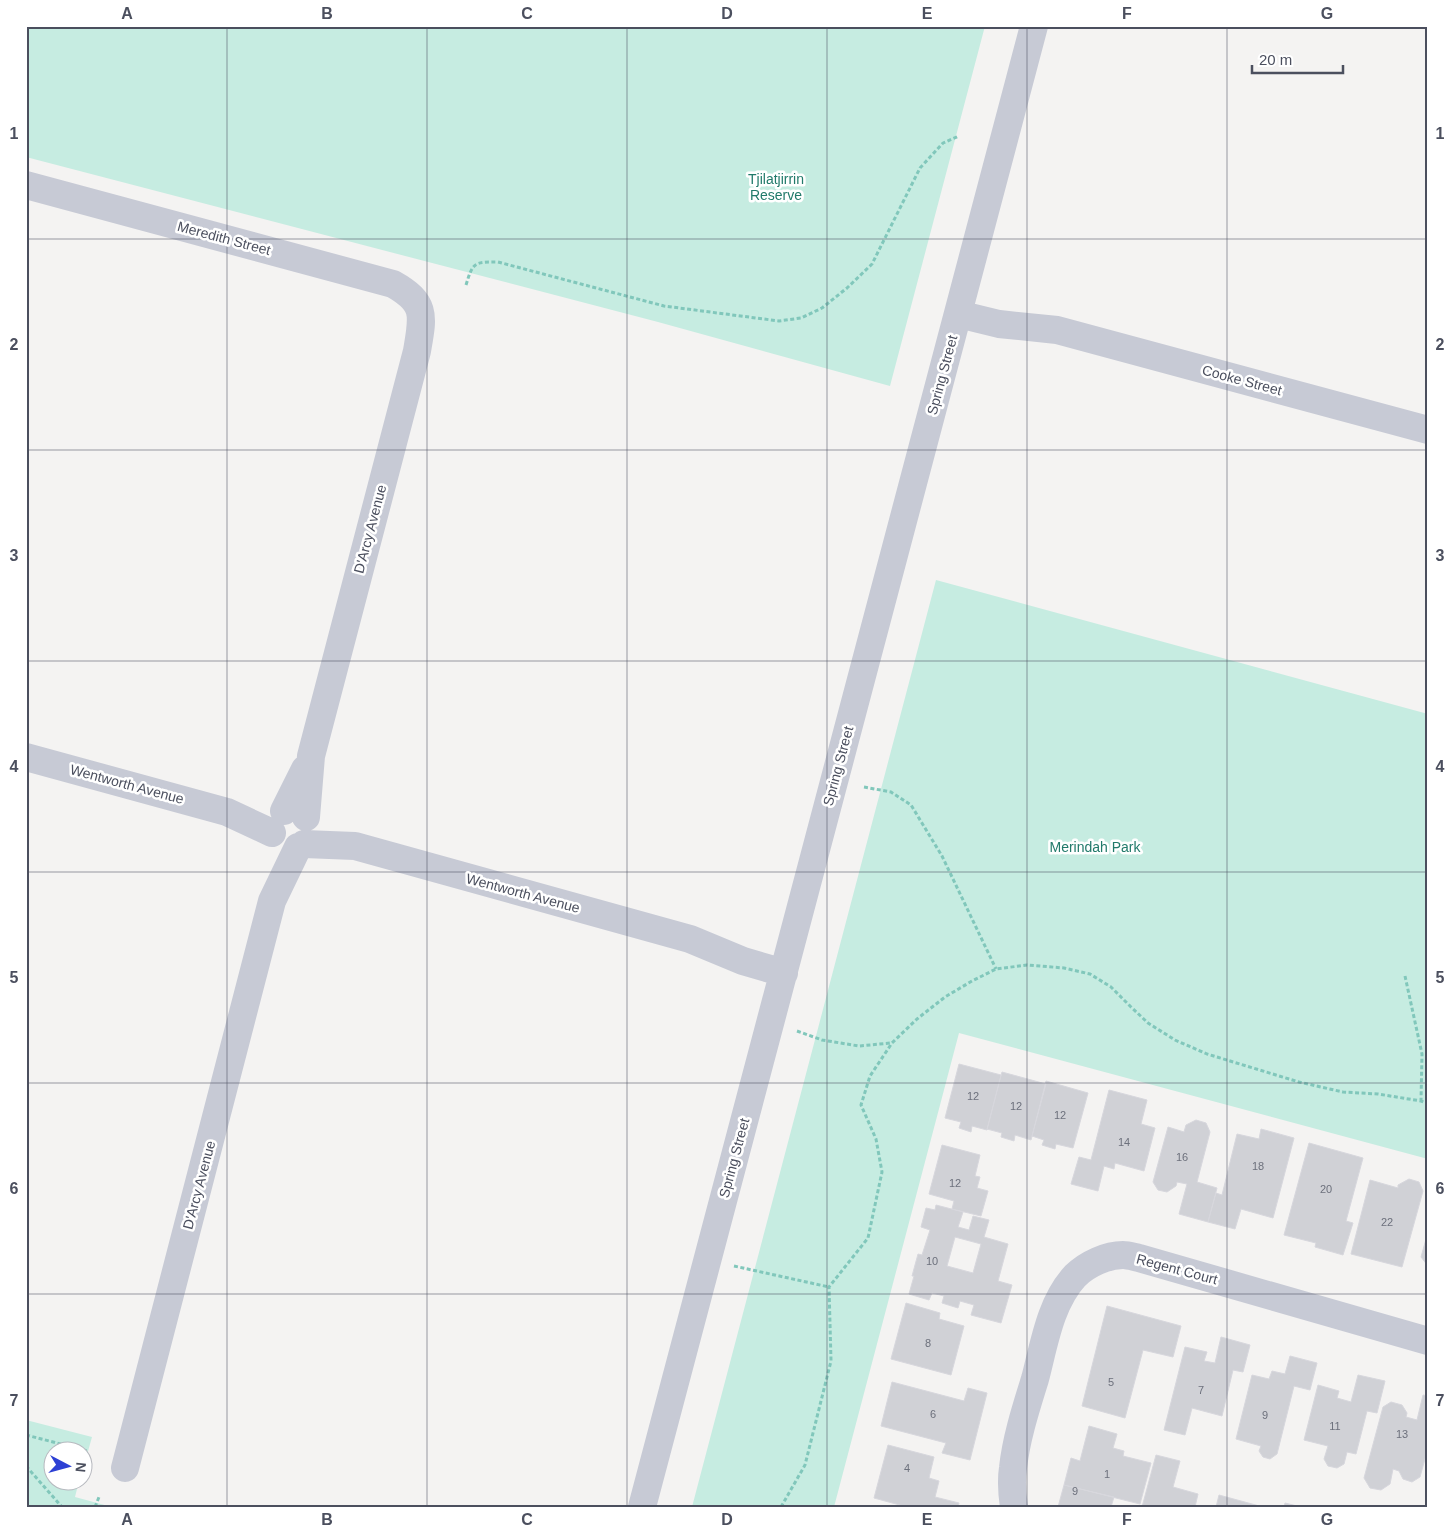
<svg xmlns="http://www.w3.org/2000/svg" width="1454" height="1533" viewBox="0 0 1454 1533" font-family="Helvetica,sans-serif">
  <rect width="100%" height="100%" fill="#f4f3f2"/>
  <path fill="#c6ece1" d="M26,26h959l-95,360 -232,-64 -632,-165z
    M936,580l492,134v445l-469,-126 -125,474h-142z
    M26,1420l66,17 -9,32 -1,-19h-30v30l27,1 -4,16 37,10h-86z"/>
  <path fill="#d0d1d6" stroke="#d7d7dd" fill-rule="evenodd" d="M959,1064l42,11 -14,55 -15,-4 -1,6 -12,-4 2,-6 -16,-4z
    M1002,1072l44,12 -15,56 -16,-5 -1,6 -13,-4 1,-4 -15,-4z
    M1046,1081l42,12 -15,55 -17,-4 -1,5 -13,-4 2,-5 -12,-4z
    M1109,1090l38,10 -6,24 14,4 -11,43 -29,-8 -1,6 -10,-3 -6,25 -27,-7 8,-27 12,3z
    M1196,1120l10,3 4,9 -13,50 20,6 -9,34 -29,-8 8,-30 -10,-2 -1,4 -9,6 -9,-2 -5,-8 15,-55 16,5 2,-7z
    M1261,1129l33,9 -21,80 -32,-9 -6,20 -27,-7 8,-29 6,2 15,-61 22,5z
    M1309,1143l54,15 -17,63 7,2 -10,32 -28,-8 1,-4 -32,-8z
    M942,1145l38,10 -5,21 5,1 -3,11 11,3 -7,25 -29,-7 2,-8 -25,-7z
    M1409,1179l10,3 4,9 -21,76 -51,-13 19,-74 28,8v-3z
    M936,1205l27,7 -5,15 11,3 4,-14 16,4 -5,17 24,7 -10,37 14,4 -11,38 -30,-8 3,-10 -14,-4 -2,7 -16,-5 2,-7 -12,-3 -3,7 -20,-6 5,-18h-2l6,-22 4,1 8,-25 -9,-3 5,-19 9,2zM955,1237l26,7 -8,29 -26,-7z
    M1428,1232v34l-7,-9z
    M906,1303l34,10 -1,6 25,7 -13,49 -60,-16z
    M1107,1306l74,20 -8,31 -30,-7 -18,68 -43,-12z
    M1221,1337l29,8 -7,27 -10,-2 -11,46 -30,-8 -7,27 -21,-5 21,-83 22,5 -3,9 11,2z
    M1290,1356l27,7 -7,27 -16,-4 -17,68 -7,5 -7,-2 -4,-6 2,-5 -25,-7 16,-64 17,4 3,-8 13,3z
    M1358,1375l27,6 -8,32 -10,-2 -11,43 -9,-2 -3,12 -7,4 -9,-2 -4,-7 4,-13 -24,-6 14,-55 21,6 -2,7 14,4z
    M892,1382l72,19 4,-13 19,5 -17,67 -28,-7 4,-10 -65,-17z
    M1423,1395l5,1v52l-8,29 -8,5 -9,-3 -4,-8 -6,-2 -3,15 -9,6 -11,-2 -6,-10 19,-71 8,-5 11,3 5,8 -1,4 11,3z
    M1089,1426l28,8 -4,14 11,3 -1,5 28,7 -11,41 -76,-19 7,-27 9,3z
    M888,1445l46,12 -5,21 10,3 -4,16 24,6 -1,4h-51l-33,-9z
    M1156,1455l24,6 -7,26 25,7 -3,13h-53z
    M1064,1485l50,12 -3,10h-53z
    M1219,1495l44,12h-47z
    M1285,1503l16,4h-17z"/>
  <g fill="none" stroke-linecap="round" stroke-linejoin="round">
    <path stroke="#81c7bb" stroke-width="3" stroke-dasharray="4 2.5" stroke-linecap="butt" d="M466,285c7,-23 8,-23 32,-23l166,44 115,15 22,-3 21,-10 25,-20 25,-24 48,-96 23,-25 16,-7
      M864,787l27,5 20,13 31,51 54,113
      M1405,976l17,78 -1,47
      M797,1031l25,9 37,6 32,-3
      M734,1266l95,21
      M26,1435l62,16
      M26,1466l36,41
      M95,1507l4,-10
      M781,1507l24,-42 26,-104 -2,-74 39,-49 14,-66 -6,-33 -15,-34 9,-29 22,-33 25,-24 28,-22 27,-16 24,-12 31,-4 37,3 26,6 21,13 19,19 18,17 27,17 32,14 92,28 44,10 35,2 43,7 7,3"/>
    <path stroke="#c7cad5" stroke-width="28" d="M26,185l367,99c34,19 30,32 24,67l-106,405 -5,61
      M958,314l41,10 58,6 371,100
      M26,757l201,55 45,21
      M284,811l21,-42
      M304,844l51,2 335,93 53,22 41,12
      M125,1468l147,-567 26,-54
      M642,1507l392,-1481
      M1014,1507c-2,-13 -3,-26 -1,-39 3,-29 13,-60 22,-89 9,-34 15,-76 40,-103 12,-12 32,-21 48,-21 5,0 11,2 16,3l289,83"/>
  </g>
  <path fill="none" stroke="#4b4f5e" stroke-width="1" stroke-opacity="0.55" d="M227,26v1481M427,26v1481M627,26v1481M827,26v1481M1027,26v1481M1227,26v1481M26,239h1402M26,450h1402M26,661h1402M26,872h1402M26,1083h1402M26,1294h1402"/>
  <g text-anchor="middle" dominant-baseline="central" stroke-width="5" stroke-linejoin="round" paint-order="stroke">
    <g font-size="11" fill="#6c707c">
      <text x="973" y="1096">12</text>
      <text x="1016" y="1106">12</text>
      <text x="1060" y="1115">12</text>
      <text x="1124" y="1142">14</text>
      <text x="1182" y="1157">16</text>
      <text x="1258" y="1166">18</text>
      <text x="955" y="1183">12</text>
      <text x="1326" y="1189">20</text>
      <text x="1387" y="1222">22</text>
      <text x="932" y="1261">10</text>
      <text x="928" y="1343">8</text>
      <text x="1111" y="1382">5</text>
      <text x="1201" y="1390">7</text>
      <text x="933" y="1414">6</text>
      <text x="1265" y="1415">9</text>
      <text x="1335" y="1426">11</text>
      <text x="1402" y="1434">13</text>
      <text x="907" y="1468">4</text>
      <text x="1107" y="1474">1</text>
      <text x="1075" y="1491">9</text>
    </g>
    <g font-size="14" fill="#217a6a" stroke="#fff">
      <text x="776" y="179">Tjilatjirrin<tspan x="776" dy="16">Reserve</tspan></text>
      <text x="1095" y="847">Merindah Park</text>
    </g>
    <g font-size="14" fill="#4b4f5e" stroke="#fff">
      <text transform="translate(224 238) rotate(15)">Meredith Street</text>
      <text transform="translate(942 375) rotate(-75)">Spring Street</text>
      <text transform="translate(1242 380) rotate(15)">Cooke Street</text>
      <text transform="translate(370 529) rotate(-75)">D'Arcy Avenue</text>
      <text transform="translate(838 766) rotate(-75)">Spring Street</text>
      <text transform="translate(127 784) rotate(15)">Wentworth Avenue</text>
      <text transform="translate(523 893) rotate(15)">Wentworth Avenue</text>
      <text transform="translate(734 1158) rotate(-75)">Spring Street</text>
      <text transform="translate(199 1185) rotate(-75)">D'Arcy Avenue</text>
      <text transform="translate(1177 1269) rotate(15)">Regent Court</text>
    </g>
  </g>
  <rect width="1454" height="1533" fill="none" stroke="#ffffff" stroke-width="55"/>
  <g transform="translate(68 1466) rotate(96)"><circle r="24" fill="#ffffff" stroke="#b7b9bf"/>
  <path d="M0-4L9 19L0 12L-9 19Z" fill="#2d40d4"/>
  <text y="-8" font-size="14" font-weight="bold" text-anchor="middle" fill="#4b4f5e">N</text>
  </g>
  <path d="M1252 65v8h91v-8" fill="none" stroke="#4b4f5e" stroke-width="2.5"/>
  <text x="1259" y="65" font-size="15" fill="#4b4f5e" stroke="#ffffff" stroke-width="4" paint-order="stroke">20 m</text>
  <rect x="28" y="28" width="1398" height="1478" fill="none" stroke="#4b4f5e" stroke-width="2"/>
  <g font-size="16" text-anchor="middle" font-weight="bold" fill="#4b4f5e">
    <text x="127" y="19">A</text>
    <text x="327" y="19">B</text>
    <text x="527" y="19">C</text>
    <text x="727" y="19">D</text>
    <text x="927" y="19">E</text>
    <text x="1127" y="19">F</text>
    <text x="1327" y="19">G</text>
    <text x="14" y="139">1</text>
    <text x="1440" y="139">1</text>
    <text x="14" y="350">2</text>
    <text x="1440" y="350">2</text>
    <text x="14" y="561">3</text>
    <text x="1440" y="561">3</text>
    <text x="14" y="772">4</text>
    <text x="1440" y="772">4</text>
    <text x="14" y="983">5</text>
    <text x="1440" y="983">5</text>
    <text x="14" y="1194">6</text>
    <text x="1440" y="1194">6</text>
    <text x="14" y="1406">7</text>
    <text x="1440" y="1406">7</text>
    <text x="127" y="1525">A</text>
    <text x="327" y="1525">B</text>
    <text x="527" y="1525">C</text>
    <text x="727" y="1525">D</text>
    <text x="927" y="1525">E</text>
    <text x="1127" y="1525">F</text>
    <text x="1327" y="1525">G</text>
  </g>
</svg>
